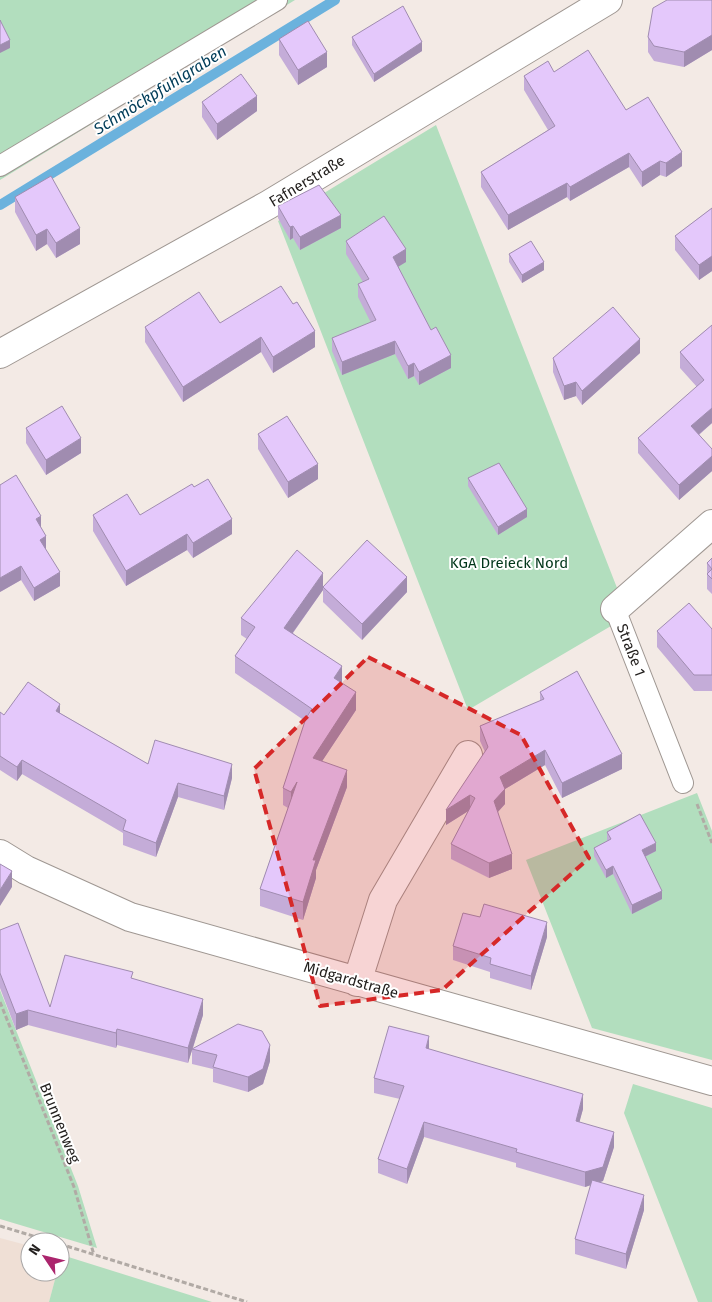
<svg xmlns="http://www.w3.org/2000/svg" width="712" height="1302" viewBox="0 0 712 1302" font-family="'Fira Sans',sans-serif">
  <rect width="100%" height="100%" fill="#f3eae5"/>
  <path fill="#efdfd5" d="M0,1238l30,8v26h27l-8,30h-49z"/>
  <path fill="#b2debe" d="M0,0h295l-295,180z
    M436,125l192,491 -160,94 -190,-489z
    M697,793l15,38v229l-120,-32 -66,-168z
    M0,990l78,196 19,62 -97,-29z
    M633,1084l79,24v194h-14l-74,-189z
    M62,1255l150,47h-163l8,-30h3z"/>
  <g fill="none" stroke-linecap="round" stroke-linejoin="round">
    <path stroke="#6bb2dd" stroke-width="10" d="M0,205l335,-205"/>
    <g stroke="#9f9792" stroke-width="22">
      <path id="lane" d="M0,166l277,-166
        M615,609l68,174"/>
    </g>
    <g stroke="#9f9792" stroke-width="30">
      <path id="street" d="M0,354l268,-149 340,-205
        M615,609l97,-85
        M0,854l26,16 104,47 582,164
        M357,982l26,-82 85,-145"/>
    </g>
    <path stroke="#b1aaa5" stroke-width="3" stroke-dasharray="5 2.5" stroke-linecap="butt" d="M697,804l15,39
      M0,1002l74,185 20,68
      M0,1226l53,16
      M60,1244l187,58"/>
    <use href="#lane" stroke="#fff" stroke-width="20"/>
    <use href="#street" stroke="#fff" stroke-width="28"/>
  </g>
  <path fill="#c4acd8" d="M712,0v50l-28,17 -30,-6 -6,-9v-15z
    M352,37l70,14 -48,31 -22,-37z
    M279,39l48,28 -29,18 -19,-30z
    M554,72l72,38 56,56 -16,11 -6,-2 -18,12 -13,-20 -59,34 -3,-4 -59,33 -27,-43v-15l67,-42 -24,-40v-14z
    M202,102l55,9 -40,29 -15,-23z
    M15,197l65,47 -24,14 -9,-14 -11,7 -21,-39z
    M278,206l63,22 -41,22 -7,-12 -3,2 -12,-22z
    M712,208v63l-13,9 -24,-30v-14z
    M346,241l60,21 -8,4 53,102 -32,17 -5,-9 -6,3 -13,-25 -53,21 -10,-24v-13l39,-15 -13,-26v-13l5,-2 -17,-28z
    M509,254l35,16 -22,13 -13,-21z
    M220,323l95,24 -42,26 -12,-21 -78,50 -38,-60v-15z
    M712,325v98l-13,12 13,14v22l-33,29 -41,-47v-15l59,-51 -17,-19v-16z
    M640,353l-58,52 -6,-9 -12,4 -11,-28v-14z
    M26,428l55,25 -35,22 -20,-32z
    M258,434l60,45 -30,19 -30,-49z
    M468,478l59,39 -29,18 -30,-49z
    M93,515h47l92,19 -39,24 -6,-8 -61,36 -33,-55z
    M41,528l5,22 14,36 -26,15 -13,-21 -21,12z
    M712,558v36l-5,-5v-26z
    M323,587l84,5 -45,48 -39,-38v-12l-30,43 49,50 14,27 -34,51 25,26 -31,83v8l-13,42 -43,-14v-17l28,-81 -5,-3v-17l22,-67 -70,-48v-17l12,-17 -6,-4v-17z
    M712,629v62h-18l-37,-44v-16z
    M540,692l82,77 -60,29 -17,-33 -40,24v15l-7,8 14,57 -23,9 -38,-19v-15l17,-33 -22,14 39,-73 -5,-11v-15l60,-25z
    M0,712l4,3 56,-2 88,51 84,14 -8,32 -46,-13 -22,60 -33,-12v-12l-101,-59 -5,7 -17,-11z
    M607,832l49,19 -11,6 17,42 -30,15 -19,-40 -7,4 -12,-22v-8l13,-7z
    M0,930l50,77 83,-28 70,36 -10,33 77,13 -7,23 -15,8 -35,-10v-13l-21,-5v-14l-4,13 -71,-18 -1,3 -88,-23 -12,5 -16,-42z
    M547,937l-16,53 -41,-12v-6l-37,-12v-14z
    M429,1049l154,60 -4,13 35,25 -11,34 -3,1 44,28 -18,59 -51,-15v-15l16,-54 -6,2 -69,-20v-4l-92,-26 -17,47 -29,-11v-14l22,-60 -26,-6v-15z"/>
  <path fill="#a08cb0" d="M712,35v15l-28,17v-15z
    M10,40v8l-10,5v-8z
    M422,42v9l-48,31v-8z
    M327,52v15l-29,18v-15z
    M257,96v15l-40,29v-16z
    M682,152v14l-16,11v-14z
    M629,153v14l-59,34v-14z
    M660,161v14l-18,12v-15z
    M567,183v14l-59,33v-15z
    M341,215v13l-41,22v-13z
    M293,226v12l-3,2v-13z
    M80,228v16l-24,14v-15z
    M47,229v15l-11,7v-16z
    M406,249v13l-13,8v-13z
    M712,256v15l-13,9v-15z
    M544,262v8l-22,13v-8z
    M315,331v16l-42,26v-16z
    M261,337v15l-78,50v-15z
    M640,339v14l-58,52v-14z
    M395,341v13l-53,21v-13z
    M451,355v13l-32,17v-13z
    M414,363v13l-6,3v-13z
    M576,382v14l-12,4v-14z
    M712,408v15l-21,18v-15z
    M81,438v15l-35,22v-15z
    M712,456v15l-33,29v-15z
    M318,464v15l-30,19v-16z
    M527,509v8l-29,18v-8z
    M41,516v14l-5,-11z
    M232,519v15l-39,24v-15z
    M187,534v16l-61,36v-15z
    M46,536v14l-6,-10z
    M21,566v14l-21,12v-14z
    M60,572v14l-26,15v-13z
    M323,573v17l-39,55v-17z
    M407,577v15l-45,48v-16z
    M342,666v17l-8,-5z
    M356,692v18l-43,65v-17z
    M60,704v14l-4,-7z
    M545,750v15l-40,24v15l-11,12v-15l6,-24z
    M622,754v15l-60,29v-15z
    M22,760v14l-5,7v-14z
    M232,764v14l-8,32v-14z
    M347,770v17l-31,83v8l-13,42v-18l10,-42z
    M297,782l-6,27v-17z
    M178,783v14l-22,60v-14z
    M470,795v15l-24,15v-15z
    M656,843v8l-14,7v-8z
    M512,854v15l-23,9v-15z
    M613,866v8l-7,4v-8z
    M12,871v16l-12,19v-16z
    M662,891v8l-30,15v-9z
    M547,922v15l-16,53v-14z
    M203,999v16l-15,48v-15z
    M28,1010v15l-12,5v-16z
    M117,1029v16l-1,3v-15z
    M429,1036v15l-3,-3z
    M270,1045v16l-7,23 -15,8v-15z
    M583,1094v15l-7,26v-14z
    M424,1122v15l-17,47v-15z
    M614,1132v15l-11,34 -18,6v-15z
    M644,1195v15l-18,59v-15z"/>
  <path fill="#e4c8fb" stroke="#a08cb0" d="M667,0h45v35l-28,17 -30,-6 -6,-9 5,-29z
    M403,6l19,36 -48,32 -22,-37z
    M0,20l10,20 -10,5z
    M308,21l19,31 -29,18 -19,-31z
    M588,50l38,60 22,-13 34,55 -16,11 -6,-2 -18,11 -13,-19 -59,34 -3,-4 -59,32 -27,-43 74,-46 -31,-50 24,-15 6,11z
    M241,74l16,22 -40,28 -15,-22z
    M51,176l29,52 -24,15 -9,-14 -11,6 -21,-38z
    M319,185l22,30 -41,22 -7,-11 -3,1 -12,-21z
    M712,208v48l-13,9 -24,-29z
    M384,216l22,33 -13,8 38,73 5,-3 15,28 -32,17 -5,-9 -6,3 -13,-25 -53,21 -10,-24 44,-18 -18,-36 11,-5 -23,-38z
    M531,241l13,21 -22,13 -13,-21z
    M281,286l12,18 4,-2 18,29 -42,26 -12,-20 -78,50 -38,-60 54,-35 21,31z
    M613,307l27,32 -58,52 -6,-9 -12,4 -11,-28z
    M712,325v83l-21,18 21,23v7l-33,29 -41,-47 66,-58 -24,-28z
    M62,406l19,32 -35,22 -20,-32z
    M287,416l31,48 -30,18 -30,-48z
    M499,463l28,46 -29,18 -30,-49z
    M16,475l25,41 -5,3 10,17 -6,4 20,32 -26,16 -13,-22 -21,12v-93z
    M208,479l24,40 -39,24 -6,-9 -61,37 -33,-56 34,-21 13,21 52,-31 2,3z
    M367,540l40,37 -45,47 -39,-37z
    M297,550l26,23 -39,55 58,38 -8,12 22,14 -43,66 34,12 -34,90h3l-13,42 -43,-13 37,-107 -6,10 -8,-4 23,-70 6,-9 -77,-53 20,-29 -14,-9z
    M712,558v11l-5,-6z
    M712,569v10l-5,-5z
    M689,603l23,26v46h-18l-37,-44z
    M577,671l45,83 -60,29 -17,-33 -45,27 5,12 -11,12 18,53 -23,9 -38,-19 24,-46 -5,-3 -24,15 42,-63 -8,-21 64,-27 -4,-7z
    M28,682l32,22 -4,7 92,53 7,-24 77,24 -8,32 -46,-13 -22,60 -33,-13 3,-10 -104,-60 -5,7 -17,-11v-44l4,3z
    M640,814l16,29 -14,7 20,41 -30,14 -19,-39 -7,4 -12,-22 17,-9 -4,-7z
    M0,864l12,7 -12,19z
    M484,904l63,18 -16,54 -41,-12 1,-6 -38,-12 10,-33 17,4z
    M18,923l32,84 15,-52 68,17 -2,6 72,21 -15,49 -71,-19 -1,4 -88,-23 -12,4 -16,-41v-43z
    M238,1024l24,7 8,14 -7,24 -15,8 -35,-10 4,-12 -25,-6z
    M389,1026l40,10 -3,12 157,46 -7,27 38,11 -11,35 -18,5 -69,-20 1,-3 -93,-27 -17,47 -29,-10 26,-73 -30,-8z
    M592,1180l52,15 -18,59 -51,-15z"/>
  <path fill="#d62828" fill-opacity="0.2" stroke="#d62828" stroke-width="4" stroke-dasharray="10 6" stroke-linejoin="round" d="M368,657l153,78 68,123 -147,132 -122,16 -66,-237z"/>
  <g text-anchor="middle" dominant-baseline="central" stroke-width="4" stroke-linejoin="round" paint-order="stroke">
    <g font-size="15" fill="#221f1d" stroke="#fff">
      <text transform="translate(307 181) rotate(-31)">Fafnerstraße</text>
      <text transform="translate(631 650) rotate(69)">Straße 1</text>
      <text transform="translate(351 980) rotate(16)">Midgardstraße</text>
      <text transform="translate(60 1123) rotate(68)">Brunnenweg</text>
    </g>
    <g font-size="15" fill="#003619" stroke="#fff">
      <text x="509" y="563">KGA Dreieck Nord</text>
    </g>
    <g font-size="16" font-style="italic" fill="#003c58" stroke="#fff">
      <text transform="translate(160 90) rotate(-32)">Schmöckpfuhlgraben</text>
    </g>
  </g>
  <g transform="translate(45 1257) rotate(305)"><circle r="24" fill="#ffffff" stroke="#a7a5a5"/>
  <path d="M0-4L9 19L0 12L-9 19Z" fill="#ab256d"/>
  <text y="-8" font-size="14" font-weight="bold" text-anchor="middle" fill="#221f1d">N</text>
  </g>
</svg>
